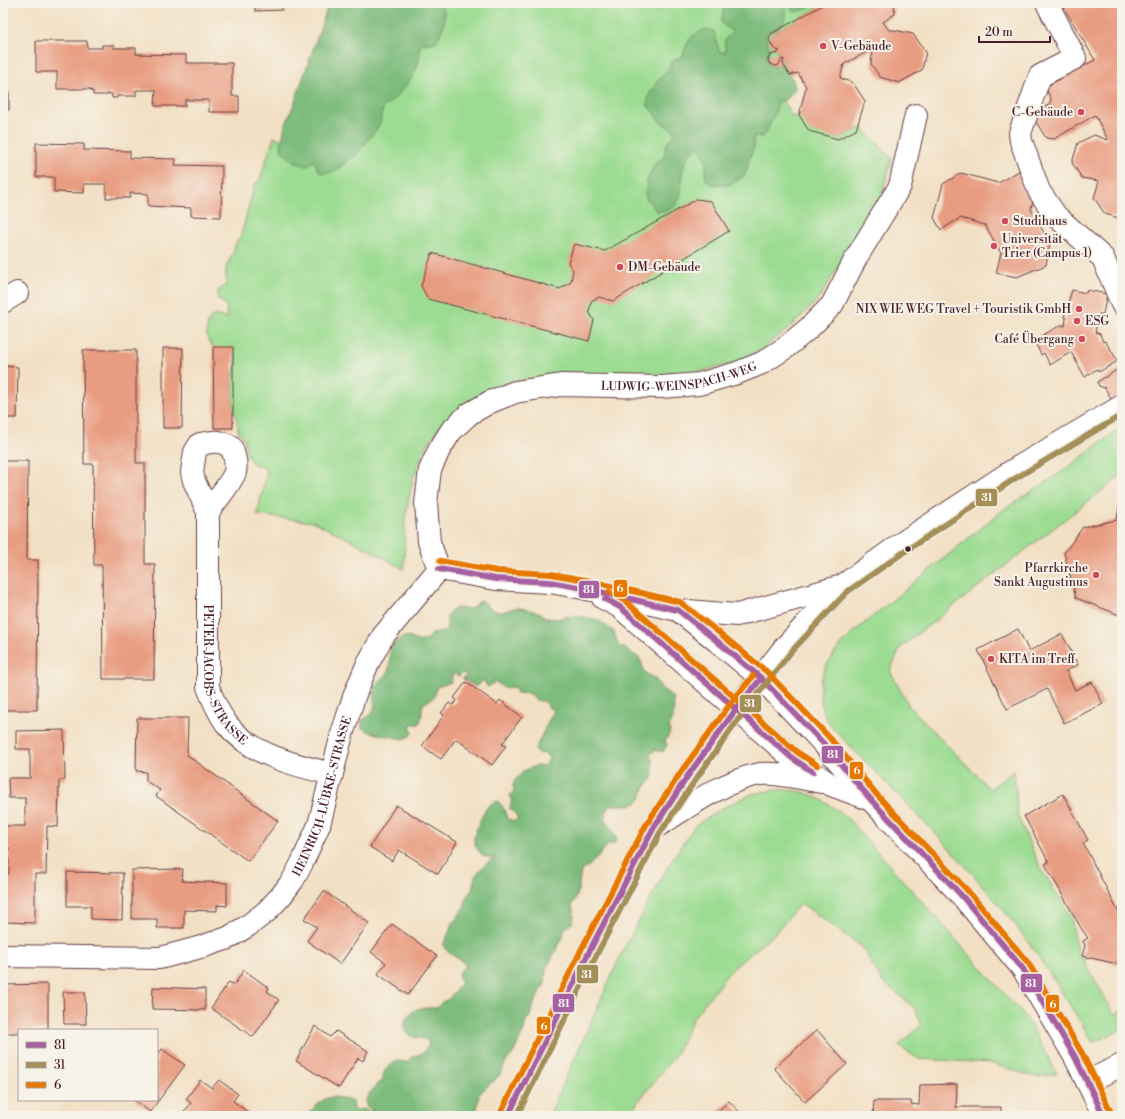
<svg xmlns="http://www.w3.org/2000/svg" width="1125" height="1119" viewBox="0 0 1125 1119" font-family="'Libre Bodoni',serif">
  <rect width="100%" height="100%" fill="#f7f3e8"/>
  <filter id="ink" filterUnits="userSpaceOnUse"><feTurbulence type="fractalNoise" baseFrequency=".025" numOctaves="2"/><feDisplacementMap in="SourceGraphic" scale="8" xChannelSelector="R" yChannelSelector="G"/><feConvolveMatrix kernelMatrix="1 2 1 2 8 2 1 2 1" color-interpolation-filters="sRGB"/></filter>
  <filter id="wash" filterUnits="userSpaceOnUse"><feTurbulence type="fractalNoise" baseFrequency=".012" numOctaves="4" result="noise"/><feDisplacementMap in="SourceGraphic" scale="16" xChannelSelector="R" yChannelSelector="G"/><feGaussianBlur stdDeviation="0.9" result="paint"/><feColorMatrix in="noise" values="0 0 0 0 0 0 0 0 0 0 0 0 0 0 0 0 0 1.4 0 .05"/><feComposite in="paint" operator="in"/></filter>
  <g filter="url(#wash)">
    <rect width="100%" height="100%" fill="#f2e0c5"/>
    <path fill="#9cdc92" stroke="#737e5e" d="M413,3h413l-55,31 -2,6 5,9 6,2 -2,2 -8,2 -2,4 1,4 7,3 3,-1 3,-6h2l-1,5 7,11 -10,20 12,22 7,-2 39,24 24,-12 30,32 -10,34 -63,106 -32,31 -41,31 -86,19h-143l-38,15 -38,30 -15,21 -13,32 -8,41 -1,50 -51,-28 -39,-19 -57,-7 10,-43 -6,-7h-7l-7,-10 -3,-16 -6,-8 -1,-11 -4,-14v-30l3,-11 -2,-16 -4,2 -15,-1c-2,-4 -6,-7 -7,-11 -3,-8 -1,-19 6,-24l13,3 -1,-13 -8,-6v-8l9,-7c-3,-16 -1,-18 6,-31 3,-8 1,-10 8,-17l14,-53 4,-1 15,-45 58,18z
      M1122,426v49l-221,172 -11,24 19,35 81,83 24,-18 4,46 21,48 32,52 6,33 14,23 23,41 8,-3v18l-27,13 -3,-1c-24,-39 -47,-78 -75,-114 -52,-66 -113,-126 -172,-186 -7,-8 -15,-15 -19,-24 -3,-4 -4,-10 -5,-15 -6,-30 14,-52 34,-71l148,-121 63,-41z
      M774,790c32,-2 48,8 73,28l180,201 30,55 -21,3 -46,-14 -71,-4 -21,-13 23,-20 -5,-17 -34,-28 -20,-34 -61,-44 -26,30 -45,38 -37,47 -17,36 -39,49 -5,13h-83l74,-166 45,-84 14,-21 13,-19 27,-18 30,-14z"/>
    <path fill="#7dbc7c" stroke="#646e54" d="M329,3h111c9,13 3,27 -4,39l-14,2 -3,5c5,20 -20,48 -36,58l-3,16 -5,8 -19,24 -23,17 -12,1 -4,-5 -3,-7 -7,5 -14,-5 -12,-11 3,-21 10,-25z
      M725,3h91c-7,5 -16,10 -24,8l-1,-5 -3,-1c-3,5 -2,7 -3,12 -3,11 -11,13 -19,15v6l4,12 -4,9 4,6 5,2 5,-3 2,1 11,15 2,9 -8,9 -9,5c-1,6 -11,30 -15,34l-10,-1 1,11 -5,12 -1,8 -4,9 -4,3 -12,6 -16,-1 -5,-3c-3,-9 0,-12 -1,-20 -1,-5 -5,-10 -7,-15h-2l-7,7 -2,1c-1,6 -5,11 -6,18 -1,18 2,41 -25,39l-10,-11 -2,-6 2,-13 8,-18 9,-6 2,-12 9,-12c-4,-6 -11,-8 -16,-13 -4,-6 -4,-8 -11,-13v-10l10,-17 6,-5 9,-14 10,-5c3,-10 4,-16 13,-22 7,-5 9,-6 18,-3l5,20 5,2 2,-3c-3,-9 -1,-13 7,-18l-12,-9z
      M480,601h3l8,8 4,2 7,1 12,-4h7l20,5 5,5 11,1 8,-2 13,-1 21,4 15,12 5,15 6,1 4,4 9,5 3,4 3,11 12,8 6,9 6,4 5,5 1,9 -1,12 -4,8 1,5 -2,5 -3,4 2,4 -4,7 -8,-2 -5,5 3,8v15l-9,10 -3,11 -4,4 -7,2h-19c-15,14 4,21 6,35l-3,4h-6c-2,4 -15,18 -19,22 -2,2 -6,3 -8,5l-4,25 -5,9 2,11 -2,7 -8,6 -1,8 -17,32 -1,14 -13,25 -2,9 -4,3 -2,10 -10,22 -8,10 -7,14 -20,18 -3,22h-169c1,-4 3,-4 6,-7 15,-15 20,-14 40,-7l1,8 3,1 3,-2c5,0 8,3 14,2l-8,-5c-2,-11 9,-19 17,-26 -1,-10 6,-14 14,-19l10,1 5,-5 11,-4 6,-9 -3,-5c-10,-1 -24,-2 -21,-16 1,-4 3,-8 7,-11 6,-5 17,-4 25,-4l5,-6 7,-3 12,-16 -3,-9 8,-9c-8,-8 -16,-9 -23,-19l10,-23 11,-15 2,-10 7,-10c-1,-14 12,-24 23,-31l-6,1 -7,-2c-4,-5 -9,-10 -9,-16 0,-4 1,-6 2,-9 5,-12 8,-26 21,-30 6,4 8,11 10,17l7,3 4,-2 -4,-7 -4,-3 2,-10 -2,-4 4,-4 -1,-6 2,-5 5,-4 3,-5 12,-5h11l3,-8 -4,-4 -7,-1 -3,-4 19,-39 -5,-2 -3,-6 -10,-2c-7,-10 -9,-5 -19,-7l-3,-6 -8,2 -11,-7 -7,5 -5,-7 -6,7 -13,-7 -1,-2 5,-3 -6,-2 -3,3 -6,-3 -2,9 -14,5 -2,4v4l-2,3 -10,6c-2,7 0,13 -4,20h-8l-1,4 3,3 -3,5 -7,3 -31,-6 -10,-5c-2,-12 6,-8 11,-16 1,-2 1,-4 2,-6 -2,-6 1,-12 -2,-18 4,-7 12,-9 15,-16 4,-11 -3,-26 13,-34 11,-6 18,13 30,-4l12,-2 4,-4v-12l3,-4 7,-4 13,1z"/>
    <g id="blocks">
      <path fill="#e89c81" d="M255,3h27v7l-27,1z
        M826,3h68l1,11 -12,8 6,8h5l19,4 13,18 -4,18 -23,13 -19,-6 -9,-13 2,-15 -29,15 -4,14 13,5 12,18 -9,29 -18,9 -29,-8 -10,-16 7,-28 -8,-14 -8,2 -2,-3 -5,-8 1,-5h-2l-3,6 -4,1 -6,-3 -1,-4 2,-4 8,-2 2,-2 -6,-2 -5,-9 2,-6z
        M1061,3h57l4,7v209l-17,-5 -11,-16 5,-17 -17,-3 -10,-15 6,-20 16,-8 14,5 -13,-25 -41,24 -8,-1 -10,-16 4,-13 9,-4 2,-6 -6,-12 50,-27z
        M36,41h51v7h15v-3h12v3h22v6l50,1v8h46v33h7v16h-30v-12h-24v6h-30l1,-16h-20v6h-19v2h-5v-4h-5v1h-14v-4h-2v-2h-34v-17h-21z
        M3,92h6v18h-4v32h-2z
        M36,143l48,1v6l46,1v7l46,1 -1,6 47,1 -1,51 -30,-1v-8l-43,-2v-12l-18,-1v5h-24v-14h-22v9l-30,-1v-15h-18z
        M1019,171l15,25 -3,13 19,35 -4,21 -29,12 -21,-4 5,-20 -16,-28 -25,-7 -19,12 -7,-12 9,-34 18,-11 37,10z
        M697,199l14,2 18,30 -116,70 -14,-4 -8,4 -2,11 5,8 -5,21 -161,-42 -7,-13 11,-33 128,36 11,-7 2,-12 -5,-7 6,-19 31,7z
        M1072,290l14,3 1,-3 20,4 -4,20h-4l-4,18 5,2 3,8 2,-1 13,20 -19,11 -2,-3 -12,8 -14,-25 -21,13 -6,-12 -3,2 -7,-15 27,-15 4,1 1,-8 -2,-1z
        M213,347h20v81h-19z
        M163,348h20l-1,80h-19z
        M83,350h53v113h9v101h10l-1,115h-51l-1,-114h-8l-1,-101h-9z
        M3,366l15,1 -1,51h-14z
        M1122,367v52l-17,-31 -6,-2 -2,-4z
        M3,461h25l-1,99h11l-1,150h-34z
        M1119,507l3,1v108l-46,-18 -12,-45 19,-26 34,-7z
        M1018,629l11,22 33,-17 16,31 -12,6 9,19 17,-8 11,22 -39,19 -17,-34 -40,20 -29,-59z
        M466,682l31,22 3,-4 22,17 -20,27 4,2 -14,19 -36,-26 -15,20 -19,-13 22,-31 -3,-2 8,-10 4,2 4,-5 -3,-2z
        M137,718h51l-1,37 91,66 -30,40 -92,-65 4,-6 -14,-9v-9l-10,-1z
        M64,730l1,50h-6l-1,47 -11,-1 -1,48h-11v49l-32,-1v-48h6v-27h-6v-21h22v-28h-16l-1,-20h22v-29h-14v-18z
        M1063,794l25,46 -5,3 34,66 5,7v49l-40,-9 3,-10 -2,-5 5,-3 -7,-10 -36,-64 4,-2 -25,-46z
        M396,805l61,37 -19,32 -39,-24 -7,11 -22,-14z
        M183,869l-1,12 45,2v23l-10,-1v6l-33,-1v18h-27v-9h-25v-49z
        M67,872l56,1 -1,47 -31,-1v-13h-24z
        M324,891l45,32 -29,41 -33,-23 10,-14 -13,-8z
        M392,924l45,32 -29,39 -30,-21 8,-11 -15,-11z
        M244,970l25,18 -2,3 12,9 -26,37 -42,-29 18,-26 5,3z
        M48,984v46h-29v3h-16v-48z
        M153,987l52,2v21l-53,-1z
        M63,992h22l1,32h-22z
        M315,1026l15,11 6,-6 32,20 -5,10 -5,-3 -19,30 -43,-27z
        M817,1030l30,34 -42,38 -31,-34z
        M162,1049l23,16 -35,47 -16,-12h23v-44z
        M200,1080l12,8 7,-8 19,14 -5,7 17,13 -1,2h-68l10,-13 -5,-4z
        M957,1084l-1,23h45v9h-128l1,-15h37v3l8,1 1,-20z
        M729,1101l14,15h-31z"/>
    </g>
  </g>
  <g filter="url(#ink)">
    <use href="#blocks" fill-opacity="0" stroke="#633c42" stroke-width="1"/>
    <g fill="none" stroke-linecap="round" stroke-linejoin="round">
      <g stroke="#633c42" stroke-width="24">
        <g id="minor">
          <path d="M1047,3l28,55 -35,18 -20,57 1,8 18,50 17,25 47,42 19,46"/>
          <path d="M3,302l14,-9"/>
          <path id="s1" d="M208,512c7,-10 24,-30 27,-40 2,-8 -1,-18 -4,-25 -12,-7 -17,-6 -31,-3l-5,8 -3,20 2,9 14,31v175c5,13 10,25 18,36 25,32 68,42 106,51"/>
          <path id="s2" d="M439,569l-10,-27 -3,-39 4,-33 9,-20 12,-19 18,-17 21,-12 25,-10 46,-7 100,2 38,-3 38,-11 25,-10 23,-15 24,-20 23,-23 24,-47 44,-72 16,-71"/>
          <path d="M439,569l57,10 54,3 33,6 95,22 33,3 26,2 105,-29"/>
          <path d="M603,598l17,9 172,151 39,27 38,14"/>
          <path d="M678,610l39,31 44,37 62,65 49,58 90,95 61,73 52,88 29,59"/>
          <path d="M653,829c30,-19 71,-49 107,-55 17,-2 44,5 61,8"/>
          <path id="s3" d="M3,956l157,2 41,-11 27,-9 21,-13 17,-13 15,-16 12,-16 9,-17 17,-38 23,-91 13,-40 13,-31 15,-27 56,-67"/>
          <path d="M1087,1082l35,-17"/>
        </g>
      </g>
      <g stroke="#633c42" stroke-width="24">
        <path id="major" d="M508,1116l82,-166 63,-121 36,-55 48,-66 48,-61 57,-61 60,-43 110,-72 110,-65"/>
      </g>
      <use href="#minor" stroke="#fff" stroke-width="22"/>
      <use href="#major" stroke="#fff" stroke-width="22"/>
      <g stroke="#f7f3e8" stroke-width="9">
        <path id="bus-1" d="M439,569l57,10 54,3 33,6 95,22 39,31 44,37 62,65 49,58 90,95 61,73 52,88 29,59
          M605,599l15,8 172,151 21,14
          M508,1116l82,-166 63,-121 36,-55 48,-66 22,-27"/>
      </g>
      <g stroke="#f7f3e8" stroke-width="9">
        <path id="bus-2" d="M517,1116l80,-162 63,-121 36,-54 47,-66 48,-61 56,-60 60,-42 109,-72 106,-63"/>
      </g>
      <g stroke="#f7f3e8" stroke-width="9">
        <path id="bus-3" d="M440,561l57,10 54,3 34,6 95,22 42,33 45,37 62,65 49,59 90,95 61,73 53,89 29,59
          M609,592l16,9 172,151 20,13
          M501,1112l82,-166 63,-121 37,-56 48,-66 22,-27"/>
      </g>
      <use href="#bus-1" stroke="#a661a1" stroke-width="6"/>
      <use href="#bus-2" stroke="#a58f58" stroke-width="6"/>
      <use href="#bus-3" stroke="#e67802" stroke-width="6"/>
    </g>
  </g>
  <g fill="#d1495b" stroke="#f7f3e8" stroke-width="1.5">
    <circle cx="823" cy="46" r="4"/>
    <circle cx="1081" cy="112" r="4"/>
    <circle cx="1005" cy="221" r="4"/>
    <circle cx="994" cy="246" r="4"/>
    <circle cx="620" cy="267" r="4"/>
    <circle cx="1079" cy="309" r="4"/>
    <circle cx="1077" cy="321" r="4"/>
    <circle cx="1082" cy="339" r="4"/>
    <circle cx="1096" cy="575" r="4"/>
    <circle cx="991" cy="659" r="4"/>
  </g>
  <circle fill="#4a1f2b" stroke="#f7f3e8" stroke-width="1.5" cx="908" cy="549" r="3.5"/>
  <g text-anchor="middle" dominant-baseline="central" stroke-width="4" stroke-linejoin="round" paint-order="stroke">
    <g font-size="12" fill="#4a1f2b" stroke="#f7f3e8" text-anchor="start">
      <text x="831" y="46">V-Gebäude</text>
      <text x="1073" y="112" text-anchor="end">C-Gebäude</text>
      <text x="1013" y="221">Studihaus</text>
      <text x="1002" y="239">Universität<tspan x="1002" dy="14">Trier (Campus 1)</tspan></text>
      <text x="628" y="267">DM-Gebäude</text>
      <text x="1071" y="309" text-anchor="end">NIX WIE WEG Travel + Touristik GmbH</text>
      <text x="1085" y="321">ESG</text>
      <text x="1074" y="339" text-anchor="end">Café Übergang</text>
      <text x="1088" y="568" text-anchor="end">Pfarrkirche<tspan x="1088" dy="14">Sankt Augustinus</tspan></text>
      <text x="999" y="659">KITA im Treff</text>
    </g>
    <g font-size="12" fill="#4a1f2b" stroke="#f7f3e8">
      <text stroke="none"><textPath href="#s2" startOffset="387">LUDWIG-WEINSPACH-WEG</textPath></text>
      <text stroke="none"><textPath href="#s1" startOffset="347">PETER-JACOBS-STRASSE</textPath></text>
      <text stroke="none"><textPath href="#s3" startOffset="405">HEINRICH-LÜBKE-STRASSE</textPath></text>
    </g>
  </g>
  <g stroke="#f7f3e8" stroke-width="1.5">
    <rect x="975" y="488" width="23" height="19" rx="4" fill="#a58f58"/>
    <rect x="613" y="579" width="15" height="19" rx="4" fill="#e67802"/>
    <rect x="578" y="580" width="22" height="19" rx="4" fill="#a661a1"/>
    <rect x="739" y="694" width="23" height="19" rx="4" fill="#a58f58"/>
    <rect x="821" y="745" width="23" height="19" rx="4" fill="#a661a1"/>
    <rect x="849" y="761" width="15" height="19" rx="4" fill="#e67802"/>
    <rect x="576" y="964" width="23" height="20" rx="4" fill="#a58f58"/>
    <rect x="1020" y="973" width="23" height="20" rx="4" fill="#a661a1"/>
    <rect x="552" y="993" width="23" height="20" rx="4" fill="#a661a1"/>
    <rect x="1045" y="994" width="15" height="19" rx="4" fill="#e67802"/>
    <rect x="536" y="1016" width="15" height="19" rx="4" fill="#e67802"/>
  </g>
  <g font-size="11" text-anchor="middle" font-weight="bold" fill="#fff">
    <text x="987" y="501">31</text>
    <text x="620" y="592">6</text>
    <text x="589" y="593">81</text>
    <text x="750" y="707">31</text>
    <text x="833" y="758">81</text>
    <text x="857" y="774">6</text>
    <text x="587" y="978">31</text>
    <text x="1031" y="987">81</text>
    <text x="564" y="1007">81</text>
    <text x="1053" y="1008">6</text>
    <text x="544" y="1030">6</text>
  </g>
  <rect width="1125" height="1119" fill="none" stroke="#f7f3e8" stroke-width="16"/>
  <rect x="18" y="1029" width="140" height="72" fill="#f7f3e8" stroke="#b29e9c"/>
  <rect x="26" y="1042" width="20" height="6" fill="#a661a1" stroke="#b29e9c"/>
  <text x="54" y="1049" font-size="12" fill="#4a1f2b">81</text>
  <rect x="26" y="1062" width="20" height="6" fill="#a58f58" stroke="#b29e9c"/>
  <text x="54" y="1069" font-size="12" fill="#4a1f2b">31</text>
  <rect x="26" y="1082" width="20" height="6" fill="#e67802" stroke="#b29e9c"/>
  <text x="54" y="1089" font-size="12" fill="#4a1f2b">6</text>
  <path d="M979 36v6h71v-6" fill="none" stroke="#4a1f2b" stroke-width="2"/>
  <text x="985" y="36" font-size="12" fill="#4a1f2b" stroke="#f7f3e8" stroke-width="3" paint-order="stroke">20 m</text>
</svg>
